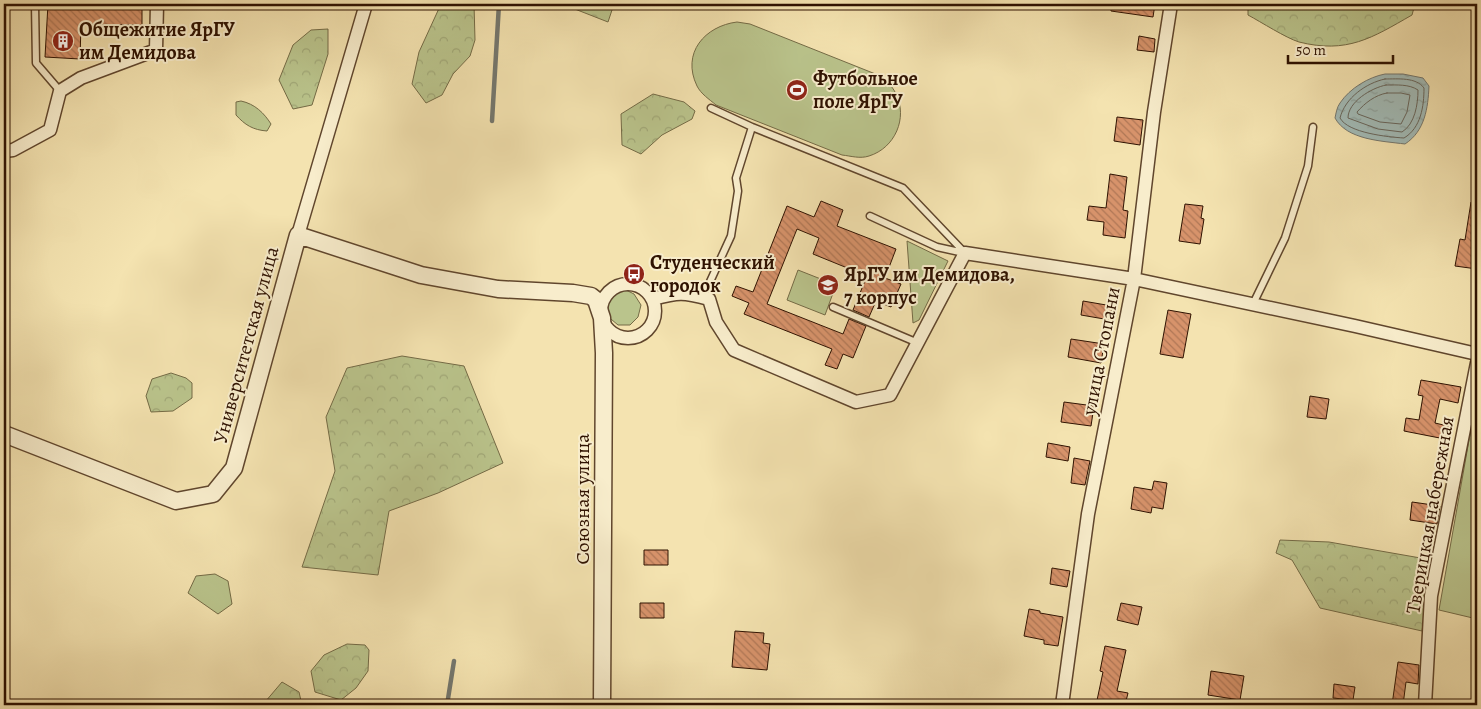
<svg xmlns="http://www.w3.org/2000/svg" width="1481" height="709" viewBox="0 0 1481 709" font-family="Alegreya,serif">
  <defs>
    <pattern id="forest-crowns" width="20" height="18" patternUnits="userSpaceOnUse" patternTransform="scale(1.25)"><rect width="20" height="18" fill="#bac48c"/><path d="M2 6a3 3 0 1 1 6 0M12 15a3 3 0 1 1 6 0" fill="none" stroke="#a0a777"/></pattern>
    <pattern id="water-ripples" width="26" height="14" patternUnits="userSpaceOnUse" patternTransform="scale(1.25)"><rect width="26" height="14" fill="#a2bbb7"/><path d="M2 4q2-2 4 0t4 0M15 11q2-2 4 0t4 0" fill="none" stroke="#8ca09c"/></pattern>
    <pattern id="building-back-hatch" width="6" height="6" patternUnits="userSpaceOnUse" patternTransform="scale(1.25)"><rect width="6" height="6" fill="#d7936b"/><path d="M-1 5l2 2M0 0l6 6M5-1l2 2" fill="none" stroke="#af7756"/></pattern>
  </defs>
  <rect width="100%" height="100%" fill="#f4e3b0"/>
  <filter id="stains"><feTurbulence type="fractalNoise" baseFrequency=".004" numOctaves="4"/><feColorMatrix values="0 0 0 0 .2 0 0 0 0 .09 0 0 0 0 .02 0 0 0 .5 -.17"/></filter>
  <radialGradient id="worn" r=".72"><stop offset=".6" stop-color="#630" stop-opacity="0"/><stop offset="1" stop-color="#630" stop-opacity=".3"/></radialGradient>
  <path fill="#bac48c" stroke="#746b46" d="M737,22l13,2 128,51c7,5 14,10 18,19 12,24 -1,54 -27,62 -9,3 -18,0 -27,-1l-126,-50c-7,-6 -15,-11 -19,-19 -16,-33 8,-60 40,-64z
    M241,101c14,3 23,12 30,23l-4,7c-14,-1 -22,-6 -31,-16v-13z
    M907,241l41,20 -29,59 -6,3z
    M798,270l38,15 -11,30 -38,-15z
    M624,289l10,5 7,11 -3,12 -8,8h-12l-13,-11v-13l5,-8z
    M1477,395v224l-38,-9z
    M215,574l13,7 4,23 -14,10 -30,-21 8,-17z"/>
  <path fill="url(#forest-crowns)" stroke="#746b46" d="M441,4h33l1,36 -5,16 -17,18 -11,21 -16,8 -14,-19 7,-32z
    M562,4h52l-6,18z
    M1248,4h167l-3,11c-40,23 -65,39 -113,27 -13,-4 -38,-20 -51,-27z
    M328,29v25l-16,51 -19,4 -14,-29 14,-35 18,-15z
    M653,94l31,8 11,9 -3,8 -30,16 -21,19 -19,-9 -1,-31z
    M402,356l62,10 39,97 -65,30 -49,18 -11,64 -76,-8 33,-96 -9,-54 21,-49z
    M171,373l15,5 6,5v15l-19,13 -22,1 -5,-16 6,-17z
    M1280,540l49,2 103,18 -10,71 -102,-23 -28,-48 -16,-7z
    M347,644l18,1 4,5 -1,21 -12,17 -15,12 -26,-8 -4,-21 13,-16z
    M282,682l17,10 3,13h-37v-3z"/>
  <path fill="url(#water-ripples)" stroke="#74776e" d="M1385,74h18l20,4 6,8c-1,22 -4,45 -24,58 -23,-3 -58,-4 -70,-26 1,-5 2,-11 5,-15 10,-15 29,-26 45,-29z"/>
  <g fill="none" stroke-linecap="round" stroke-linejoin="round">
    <path stroke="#68665c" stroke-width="1" d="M1385,79c13,0 31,-2 39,9 0,18 -3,40 -20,50 -16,-1 -56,-5 -64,-20 5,-20 26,-35 45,-39z
      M1386,85c11,0 23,-1 32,5 0,14 -3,34 -16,42l-24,-3 -30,-11c0,-16 23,-30 38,-33z
      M1387,93h14l9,2 -3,17 -6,12 -21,-2 -22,-8 -1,-2c8,-9 18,-17 30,-19z"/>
    <path stroke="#74776e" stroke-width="4.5" d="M492,121l7,-117
      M447,705l7,-44"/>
  </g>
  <path fill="url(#building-back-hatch)" stroke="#2f1201" d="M48,4h94v21l-61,-1 -1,35 -35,-2z
    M1111,4h44l-2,13 -42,-6z
    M1139,36l16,3 -1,13 -17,-2z
    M1117,117l26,3 -3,25 -26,-4z
    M1110,174l17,3 -4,33 5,1 -3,27 -22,-3 1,-13 -17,-2 2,-14 17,2z
    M821,201l22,9 -6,16 59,23 -11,29 16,6 -10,23 -15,-6 -7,16 -16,-7 14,-34 -54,-22 6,-16 -22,-9 -30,75 76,30 6,-15 17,7 -13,32 -10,-4 -6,15 -12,-4 7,-16 -88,-35 5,-11 -17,-7 4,-10 17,6 34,-86 27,11z
    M1471,202l6,1v66l-22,-3 5,-27 5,1z
    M1185,204l18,2 -2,12 3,1 -4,25 -21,-3z
    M1083,301l29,5 -2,14 -29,-5z
    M1168,310l23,4 -8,44 -23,-4z
    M1071,339l33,5 -3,19 -33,-6z
    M1421,380l40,7 -3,16 -18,-4 -5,24 17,4 -2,13 -46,-9 2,-13 13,2 4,-24 -5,-1z
    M1310,396l19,3 -3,20 -19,-2z
    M1064,402l30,4 -3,20 -30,-4z
    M1048,443l22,4 -2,14 -22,-4z
    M1074,458l16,3 -5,24 -14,-2z
    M1154,481l13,2 -4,26 -11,-2 -1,6 -20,-4 3,-22 18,3z
    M1412,502l28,4 -3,18 -27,-4z
    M644,550h24v15h-24z
    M1052,568l18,3 -3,16 -17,-3z
    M640,603h24v15h-24z
    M1121,603l21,4 -4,18 -21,-5z
    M1029,609l11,2v2l23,4 -5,29 -14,-2v-4l-20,-4z
    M735,631l29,2 -1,10 7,1 -3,26 -35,-3z
    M1105,646l21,4 -9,41 11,2 -3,12h-29l7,-33 -3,-1z
    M1398,662l21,3 -1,19 -12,-2 -3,23h-11z
    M1211,671l33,5 -4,24 -32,-5z
    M1334,684l21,3 -2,13 -20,-2z"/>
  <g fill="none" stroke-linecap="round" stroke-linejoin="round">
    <g stroke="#60462d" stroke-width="9">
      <path id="service" d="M35,4l1,59 24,28
        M711,108l41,19 151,61 62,65
        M870,216l67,31 27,6
        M703,297l28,-61 7,-45 -2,-13 16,-51
        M1253,304l32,-66 23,-72 5,-39
        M833,307l85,36"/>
    </g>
    <g stroke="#60462d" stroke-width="15">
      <path id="minor" d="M4,151l9,-1 37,-20 10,-39 21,-13 75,-28 1,-46
        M298,235l68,-231
        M601 311a27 27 0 1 1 54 0a27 27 0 1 1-54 0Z
        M653,299c26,-7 30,-7 56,0l7,23 18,28 122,52 34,-7 75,-142 169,26 221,47 122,28
        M1062,705l26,-191 46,-235 20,-167 17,-108
        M1425,705l6,-109 46,-233"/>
    </g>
    <g stroke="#60462d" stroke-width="19">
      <path id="tertiary" d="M4,434l172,67 37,-7 21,-26 64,-233 123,40 77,14 75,4 18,3 5,4 6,18 2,35 -2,352"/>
    </g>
    <use href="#service" stroke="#f8edcc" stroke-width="6"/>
    <use href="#minor" stroke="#f8edcc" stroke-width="12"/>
    <use href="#tertiary" stroke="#f8edcc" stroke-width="16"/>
  </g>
  <defs>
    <g id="building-disc" transform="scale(1.125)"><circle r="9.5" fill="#8f2418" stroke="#f8edcc"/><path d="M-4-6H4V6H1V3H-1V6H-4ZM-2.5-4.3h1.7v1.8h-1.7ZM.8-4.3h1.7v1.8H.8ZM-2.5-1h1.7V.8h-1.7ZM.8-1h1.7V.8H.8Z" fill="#fff"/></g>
    <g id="stadium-disc" transform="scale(1.125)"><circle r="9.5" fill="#8f2418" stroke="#f8edcc"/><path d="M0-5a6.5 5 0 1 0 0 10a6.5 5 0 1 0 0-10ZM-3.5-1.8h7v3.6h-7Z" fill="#fff"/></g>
    <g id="bus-disc" transform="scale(1.125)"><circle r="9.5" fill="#8f2418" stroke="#f8edcc"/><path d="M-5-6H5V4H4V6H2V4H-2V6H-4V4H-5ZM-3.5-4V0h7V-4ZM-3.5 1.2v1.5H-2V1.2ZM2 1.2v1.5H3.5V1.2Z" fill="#fff"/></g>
    <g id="university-disc" transform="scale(1.125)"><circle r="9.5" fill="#8f2418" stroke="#f8edcc"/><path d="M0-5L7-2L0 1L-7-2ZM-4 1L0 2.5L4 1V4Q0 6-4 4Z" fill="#fff"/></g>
  </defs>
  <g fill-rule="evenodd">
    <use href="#building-disc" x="63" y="41"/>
    <use href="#stadium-disc" x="797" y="90"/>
    <use href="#bus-disc" x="634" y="274"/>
    <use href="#university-disc" x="828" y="285"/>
  </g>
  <g text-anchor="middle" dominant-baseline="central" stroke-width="4" stroke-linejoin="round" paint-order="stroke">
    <g font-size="20" font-weight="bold" fill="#2f1201" stroke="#f8edcc" text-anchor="start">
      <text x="79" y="29">Общежитие ЯрГУ<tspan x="79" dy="23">им Демидова</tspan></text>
      <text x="813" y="78">Футбольное<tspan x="813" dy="23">поле ЯрГУ</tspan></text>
      <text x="650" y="262">Студенческий<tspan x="650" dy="23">городок</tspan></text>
      <text x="844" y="274">ЯрГУ им Демидова,<tspan x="844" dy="23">7 корпус</tspan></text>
    </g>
    <g font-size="20" fill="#2f1201" stroke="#f8edcc">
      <text transform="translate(246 345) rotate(-75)">Университетская улица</text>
      <text transform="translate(1101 351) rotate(-79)">улица Стопани</text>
      <text transform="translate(582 499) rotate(-90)">Союзная улица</text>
      <text transform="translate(1430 515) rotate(-80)">Тверицкая набережная</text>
    </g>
  </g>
  <rect width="1481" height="709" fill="none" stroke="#f4e3b0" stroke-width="20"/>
  <rect x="5" y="5" width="1471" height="699" fill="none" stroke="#2f1201" stroke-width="2.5"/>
  <rect x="10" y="10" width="1461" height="689" fill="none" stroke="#2f1201"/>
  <path d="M1288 55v8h105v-8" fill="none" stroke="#2f1201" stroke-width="2.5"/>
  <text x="1296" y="55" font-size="15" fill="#2f1201" stroke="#f8edcc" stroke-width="4" paint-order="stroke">50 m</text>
  <rect width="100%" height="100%" filter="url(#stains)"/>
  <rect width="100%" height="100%" fill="url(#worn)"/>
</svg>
